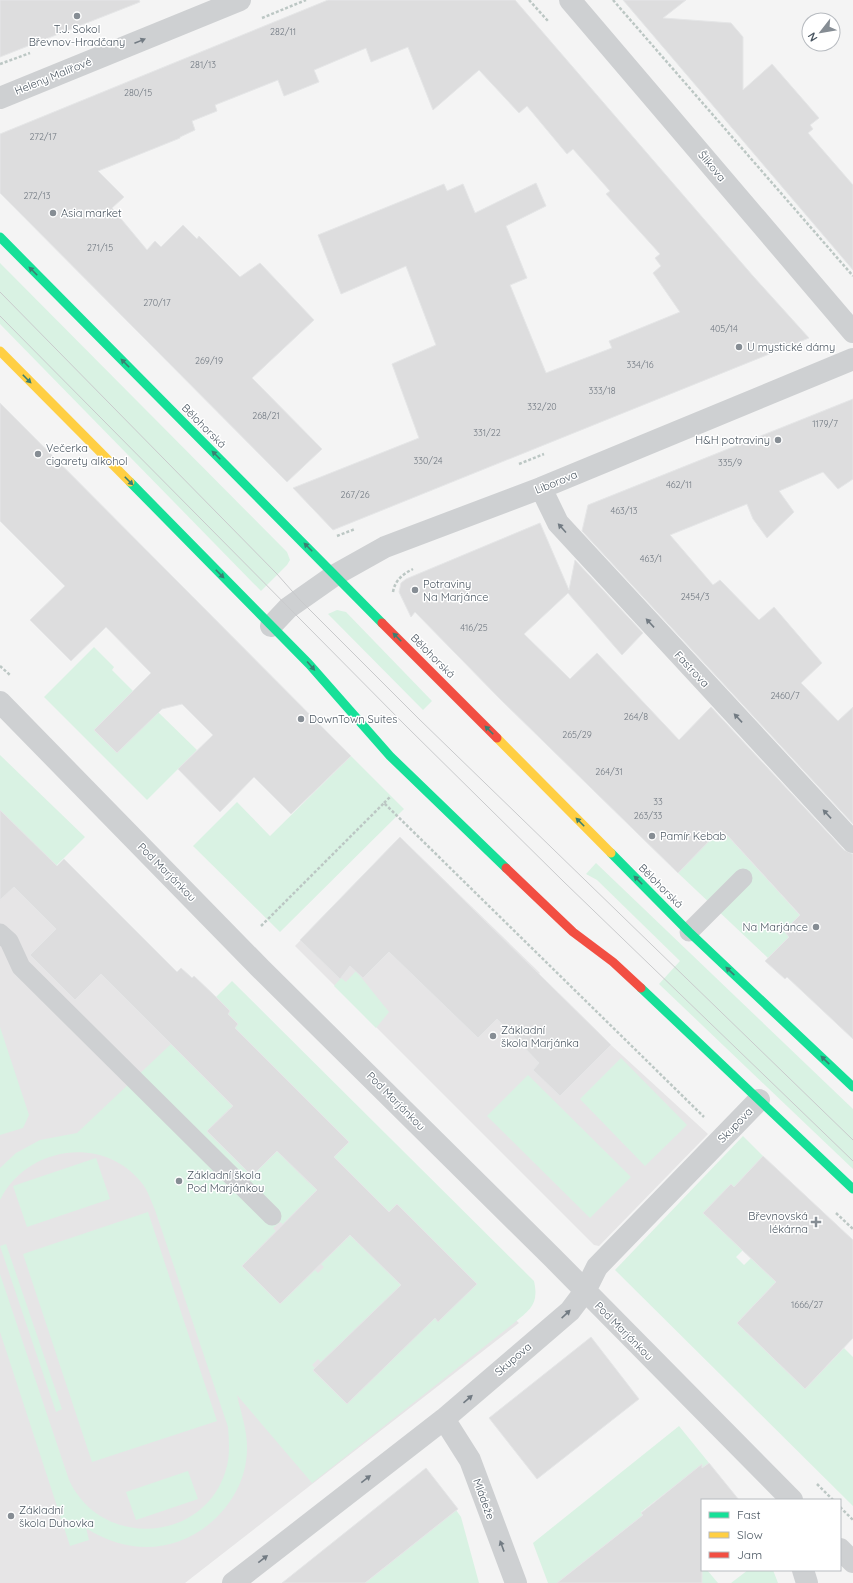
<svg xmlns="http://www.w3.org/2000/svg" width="853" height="1583" viewBox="0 0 853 1583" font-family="Quicksand,sans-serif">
  <rect width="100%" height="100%" fill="#f4f4f4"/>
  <path fill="#e6e5e6" d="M0,810l57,56 7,-7 113,113 4,-4 11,10 2,-2 22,21 14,14 -2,3 10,10 -3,4 242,256 42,39 -334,260h-185z
    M400,837l140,136 -1,1 72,71 97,89 -109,112 -5,-1 -299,-299z"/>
  <path fill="#d9f2e3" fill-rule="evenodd" d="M0,263l287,289 3,8 -3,5 -26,26 -261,-267z
    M337,610l9,2 86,89 -9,9 -95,-96z
    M94,647l20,20 -2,3 44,44 2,-2 39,38 -50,50 -103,-103z
    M0,755l85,82 -30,30 -55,-56z
    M351,756l53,53 -124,123 -87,-86 44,-44 33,34z
    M716,833l11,2 78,86h-11l-10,10 5,6 -21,21 -90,-85z
    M596,863l257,246v60l-194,-185 21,-23 -83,-81 -11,-6z
    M356,971l33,41 -13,16 -42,-42 7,-8 5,4z
    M232,981l302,300c5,23 -3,28 -20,42l-202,160 -75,-88c5,23 13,42 9,66 -2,17 -10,33 -21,47 -36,44 -92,51 -139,20l3,12 -19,6 -70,-214v-58l69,206c33,71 139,63 158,-14 3,-13 2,-26 1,-39l-73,-217c-4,-9 -7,-20 -14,-28 -39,-48 -115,-35 -141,18v-32l16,-15 24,-13 37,-7 94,-89 63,64 -5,1 -22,23 45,44 22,-22 2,-4 32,32 10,7 -35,35 -3,-2 -7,6 3,3 -34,35 38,38 35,-34 3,3 6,-6 -3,-3 37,-36 1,15 79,79 -49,-110 -55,-55 -99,-129 3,-4 -10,-10 2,-3 -14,-14zM379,1306l34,33 -66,65 -34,-33 2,-3 -3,-3 6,-6 3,3z
    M0,1027l29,88 -6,13 -23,7z
    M621,1058l66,67 -42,41 -65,-67z
    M528,1075l103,102 -41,41 -103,-102z
    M743,1136l20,20 -29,31 -31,26 40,37 -7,7 8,8 7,-7 25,24 -39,41 68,66 39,-41 9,9v149l-238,-236z
    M96,1158l14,41 -83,28 -14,-41z
    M148,1212l69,209 -125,41 -69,-208z
    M6,1244l56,165 -6,3 -56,-166z
    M679,1426l30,37 -12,9 -2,-2 -54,42 2,3 -86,68h-9l-15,-40z
    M188,1471l10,28 -62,21 -10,-28z
    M456,1510l5,7 18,66h-114z
    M703,1570h4l11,13h-36l12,-5z
    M748,1570h25l5,13h-47z"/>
  <path fill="#ddddde" stroke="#e5e6e7" d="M0,0h139l1,2 -140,55z
    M328,0h187l238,276 56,62 -476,192 -40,-42 126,-50 -27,-74 44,-19 -30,-79 -65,28 -23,-59 126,-51 3,7 16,-7 12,29 61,-30 10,23 -40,20 21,52 -17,7 36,88 66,-25 -3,-7 71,-29 -27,-39 8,-7 -6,-8 5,-4 -54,-60 4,-3 -37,-42 -6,5 -40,-48 -8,7 -40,-43 -46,40 -25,-63 -37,15 -5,-14 -52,22 5,12 -35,14 -6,-16 -63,25 2,6 -25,10 3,9 -15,7v1l-82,33 26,26 -12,11 35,42 8,-9 6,6 22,-22 14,14 2,-3 41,41 20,-14 54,57 -62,58 70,71 -35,33 -287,-289v-59z
    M623,0h63l-23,18 68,5 12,14v53l29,-26 47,54 -9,7 3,4 -5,4 45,52v85z
    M853,399v80l-15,10 -15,-17 -44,19 15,21 -27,26 -14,-19 -6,-15 -77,31 43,50 7,-5 39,40 15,-13 48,56 -21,20 37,38 15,-14v117l-271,-293 6,-26z
    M0,403l351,353 -60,58 -37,-37 -34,35 -42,-43 35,-34 -31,-31 -20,5 -45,44 -23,-23 57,-57 -45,-46 -35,34 -41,-41 35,-34 -65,-65z
    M540,523l29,67 6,-30 68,73 -21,22 -54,-62 -44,41 46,45 27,-26 82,87 32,-33 133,143 9,4v185l-66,-62 -2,2 -20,-18 24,-24 -5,-6 16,-16 -73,-80 -5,5 -6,-6 -38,39 -177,-173 -86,-88 -4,5 -12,-25 2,-9 5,-4z
    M0,810l57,56 7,-7 113,113 4,-4 11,10 2,-2 22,21 14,14 -2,3 10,10 -3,4 114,114 -15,15 55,55 8,-8 80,80 -39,38 -3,-4 -88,86 -34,-34 88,-85 -51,-50 -70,69 -38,-38 75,-76 -40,-39 -25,25 -45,-45 26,-25 -132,-132 -26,26 -45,-45 26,-26 -42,-42 -14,13z
    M400,837l211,208 -51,51 -27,-26 6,-7 -42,-44 -19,19 -89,-86 -26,26 -13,-12 -10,13 -40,-39z
    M763,1156l90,84v98l-48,51 -68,-66 39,-41 -73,-69 28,-29 3,3z
    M591,1337l48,62 -102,80 -48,-61z
    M709,1463l30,37h-37v83h-145l86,-68 -2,-2 61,-49v4z
    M426,1468l32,41 -93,74h-83z"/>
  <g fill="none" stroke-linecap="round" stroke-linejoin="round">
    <path stroke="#bcc7c4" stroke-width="2.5" stroke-dasharray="3 2" stroke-linecap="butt" d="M529,0l19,21
      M613,0l240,276
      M262,18l44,-18
      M0,64l30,-11
      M519,464l25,-10
      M337,536l18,-7
      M393,592c2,-12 10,-18 20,-23
      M0,666l10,9
      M384,803l7,-7
      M261,926l123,-123 320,314
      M836,1213l17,16
      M817,1484l16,16
      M840,1507l13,13"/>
    <path stroke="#ced0d2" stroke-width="19" d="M689,932l54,-54
      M0,933l9,8 12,26 251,249"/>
    <path stroke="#ced0d2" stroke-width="22" d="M570,0l283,332
      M0,98l240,-98
      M541,488l17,35 295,319
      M271,626l17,-18 47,-33 50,-28 156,-59 312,-129
      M0,702l261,267 292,289 239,242
      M444,1419l26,41 46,123
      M840,1549l13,13
      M803,1570l4,13
      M233,1583l211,-164 126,-108 15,-20 12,-24 162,-167"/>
    <path stroke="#16e098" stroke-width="9" d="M0,237l382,386
      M130,482l179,182 81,92 116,112
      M611,853l78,79 164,155
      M641,988l212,201"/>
    <path stroke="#ffcf43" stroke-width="9" d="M0,351l130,131
      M497,738l114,115"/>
    <path stroke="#f24e42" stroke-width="9" d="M382,623l115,115
      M506,868l67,64 40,30 28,26"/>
    <path stroke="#c9cacc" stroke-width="1" d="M0,292l277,282 23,26 119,119 434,421
      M0,316l405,409 159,157 289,279"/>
  </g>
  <defs><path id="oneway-solid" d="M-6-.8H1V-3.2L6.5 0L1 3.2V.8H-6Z"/></defs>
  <g fill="#727b83">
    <use href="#oneway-solid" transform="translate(140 41) rotate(-22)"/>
    <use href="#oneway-solid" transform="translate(562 528) rotate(-132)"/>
    <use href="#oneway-solid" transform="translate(650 623) rotate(-133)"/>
    <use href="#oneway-solid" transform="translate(738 718) rotate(-133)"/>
    <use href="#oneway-solid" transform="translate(827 814) rotate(-133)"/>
    <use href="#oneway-solid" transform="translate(566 1314) rotate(-43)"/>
    <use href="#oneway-solid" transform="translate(468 1399) rotate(-41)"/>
    <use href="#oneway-solid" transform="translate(366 1479) rotate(-38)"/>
    <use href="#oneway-solid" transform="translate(502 1546) rotate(-110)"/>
    <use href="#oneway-solid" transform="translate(263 1559) rotate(-38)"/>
  </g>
  <g fill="#3a7f72">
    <use href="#oneway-solid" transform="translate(33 271) rotate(-135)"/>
    <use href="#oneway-solid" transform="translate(125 363) rotate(-135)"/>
    <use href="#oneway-solid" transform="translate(27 379) rotate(45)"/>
    <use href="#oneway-solid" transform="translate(216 455) rotate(-135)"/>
    <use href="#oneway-solid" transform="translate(129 481) rotate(45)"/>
    <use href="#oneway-solid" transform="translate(308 547) rotate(-135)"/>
    <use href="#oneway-solid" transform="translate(220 574) rotate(45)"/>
    <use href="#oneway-solid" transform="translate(397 637) rotate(-135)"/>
    <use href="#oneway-solid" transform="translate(311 666) rotate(49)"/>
    <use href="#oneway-solid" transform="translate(489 730) rotate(-135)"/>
    <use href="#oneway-solid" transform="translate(580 822) rotate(-135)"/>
    <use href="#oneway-solid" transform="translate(638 880) rotate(-135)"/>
    <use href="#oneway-solid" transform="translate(730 971) rotate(-137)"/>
    <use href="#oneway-solid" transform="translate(825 1060) rotate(-136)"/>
  </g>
  <g fill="#868d94" stroke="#fff" stroke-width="1.5">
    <circle cx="77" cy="16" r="4"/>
    <circle cx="53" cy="213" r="4"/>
    <circle cx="739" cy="347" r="4"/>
    <circle cx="778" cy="440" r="4"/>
    <circle cx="38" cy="454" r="4"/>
    <circle cx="415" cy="590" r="4"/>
    <circle cx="301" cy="719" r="4"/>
    <circle cx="652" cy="836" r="4"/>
    <circle cx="816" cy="927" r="4"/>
    <circle cx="493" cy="1036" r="4"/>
    <circle cx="179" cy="1181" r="4"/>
    <path d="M814 1216h4v4h4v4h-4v4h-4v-4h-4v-4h4z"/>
    <circle cx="11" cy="1516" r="4"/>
  </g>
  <g text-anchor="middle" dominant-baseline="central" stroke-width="3" stroke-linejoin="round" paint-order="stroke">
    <g font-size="9" fill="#707881">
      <text x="283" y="31">282/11</text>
      <text x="203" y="64">281/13</text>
      <text x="138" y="92">280/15</text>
      <text x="43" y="136">272/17</text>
      <text x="37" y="195">272/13</text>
      <text x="100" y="247">271/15</text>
      <text x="157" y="302">270/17</text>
      <text x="724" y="328">405/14</text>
      <text x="209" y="360">269/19</text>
      <text x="640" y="364">334/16</text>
      <text x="602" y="390">333/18</text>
      <text x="542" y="406">332/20</text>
      <text x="266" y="415">268/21</text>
      <text x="825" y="423">1179/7</text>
      <text x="487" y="432">331/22</text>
      <text x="428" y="460">330/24</text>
      <text x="730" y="462">335/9</text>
      <text x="679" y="484">462/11</text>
      <text x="355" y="494">267/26</text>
      <text x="624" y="510">463/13</text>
      <text x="651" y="558">463/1</text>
      <text x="695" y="596">2454/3</text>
      <text x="474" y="627">416/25</text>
      <text x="785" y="695">2460/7</text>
      <text x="636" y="716">264/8</text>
      <text x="577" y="734">265/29</text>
      <text x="609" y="771">264/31</text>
      <text x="658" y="801">33</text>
      <text x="648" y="815">263/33</text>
      <text x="807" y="1304">1666/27</text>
    </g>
    <g font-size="11" fill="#4a5661" stroke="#fff" text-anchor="start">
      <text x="77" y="29" text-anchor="middle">T.J. Sokol<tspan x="77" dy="13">Břevnov-Hradčany</tspan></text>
      <text x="61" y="213">Asia market</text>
      <text x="747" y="347">U mystické dámy</text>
      <text x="770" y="440" text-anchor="end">H&amp;H potraviny</text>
      <text x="46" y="448">Večerka<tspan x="46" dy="13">cigarety alkohol</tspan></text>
      <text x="423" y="584">Potraviny<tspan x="423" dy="13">Na Marjánce</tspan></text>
      <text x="309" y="719">DownTown Suites</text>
      <text x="660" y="836">Pamír Kebab</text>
      <text x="808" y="927" text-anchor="end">Na Marjánce</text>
      <text x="501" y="1030">Základní<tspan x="501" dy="13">škola Marjánka</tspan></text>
      <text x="187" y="1175">Základní škola<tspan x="187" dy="13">Pod Marjánkou</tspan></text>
      <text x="808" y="1216" text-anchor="end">Břevnovská<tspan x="808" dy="13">lékárna</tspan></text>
      <text x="19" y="1510">Základní<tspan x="19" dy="13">škola Duhovka</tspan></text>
    </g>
    <g font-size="11" fill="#4a5661" stroke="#fff">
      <text transform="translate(53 76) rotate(-22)">Heleny Malířové</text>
      <text transform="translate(712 166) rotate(50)">Šlikova</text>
      <text transform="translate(204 426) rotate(45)">Bělohorská</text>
      <text transform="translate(556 482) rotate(-22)">Liborova</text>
      <text transform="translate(433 656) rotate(45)">Bělohorská</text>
      <text transform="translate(692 669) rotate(47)">Fastrova</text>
      <text transform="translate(167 872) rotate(45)">Pod Marjánkou</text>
      <text transform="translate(661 886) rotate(45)">Bělohorská</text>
      <text transform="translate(396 1101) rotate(45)">Pod Marjánkou</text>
      <text transform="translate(735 1125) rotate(-46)">Skupova</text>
      <text transform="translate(624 1331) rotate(45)">Pod Marjánkou</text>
      <text transform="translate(513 1359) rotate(-41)">Skupova</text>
      <text transform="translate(484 1499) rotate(70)">Mládeže</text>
    </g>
  </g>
  <rect x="701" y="1499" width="140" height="72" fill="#ffffff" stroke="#b7bbc0"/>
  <rect x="709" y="1512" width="20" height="6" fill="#16e098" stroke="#b7bbc0"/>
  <text x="737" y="1519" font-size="12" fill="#4a5661">Fast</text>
  <rect x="709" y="1532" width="20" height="6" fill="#ffcf43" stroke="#b7bbc0"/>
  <text x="737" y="1539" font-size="12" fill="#4a5661">Slow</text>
  <rect x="709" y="1552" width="20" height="6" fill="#f24e42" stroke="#b7bbc0"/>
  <text x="737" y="1559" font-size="12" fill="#4a5661">Jam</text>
  <g transform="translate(821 32) rotate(239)"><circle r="19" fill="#ffffff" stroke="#b7bbc0"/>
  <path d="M0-3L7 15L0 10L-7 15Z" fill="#868d94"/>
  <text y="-6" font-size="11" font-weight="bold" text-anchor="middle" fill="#4a5661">N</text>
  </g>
</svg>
